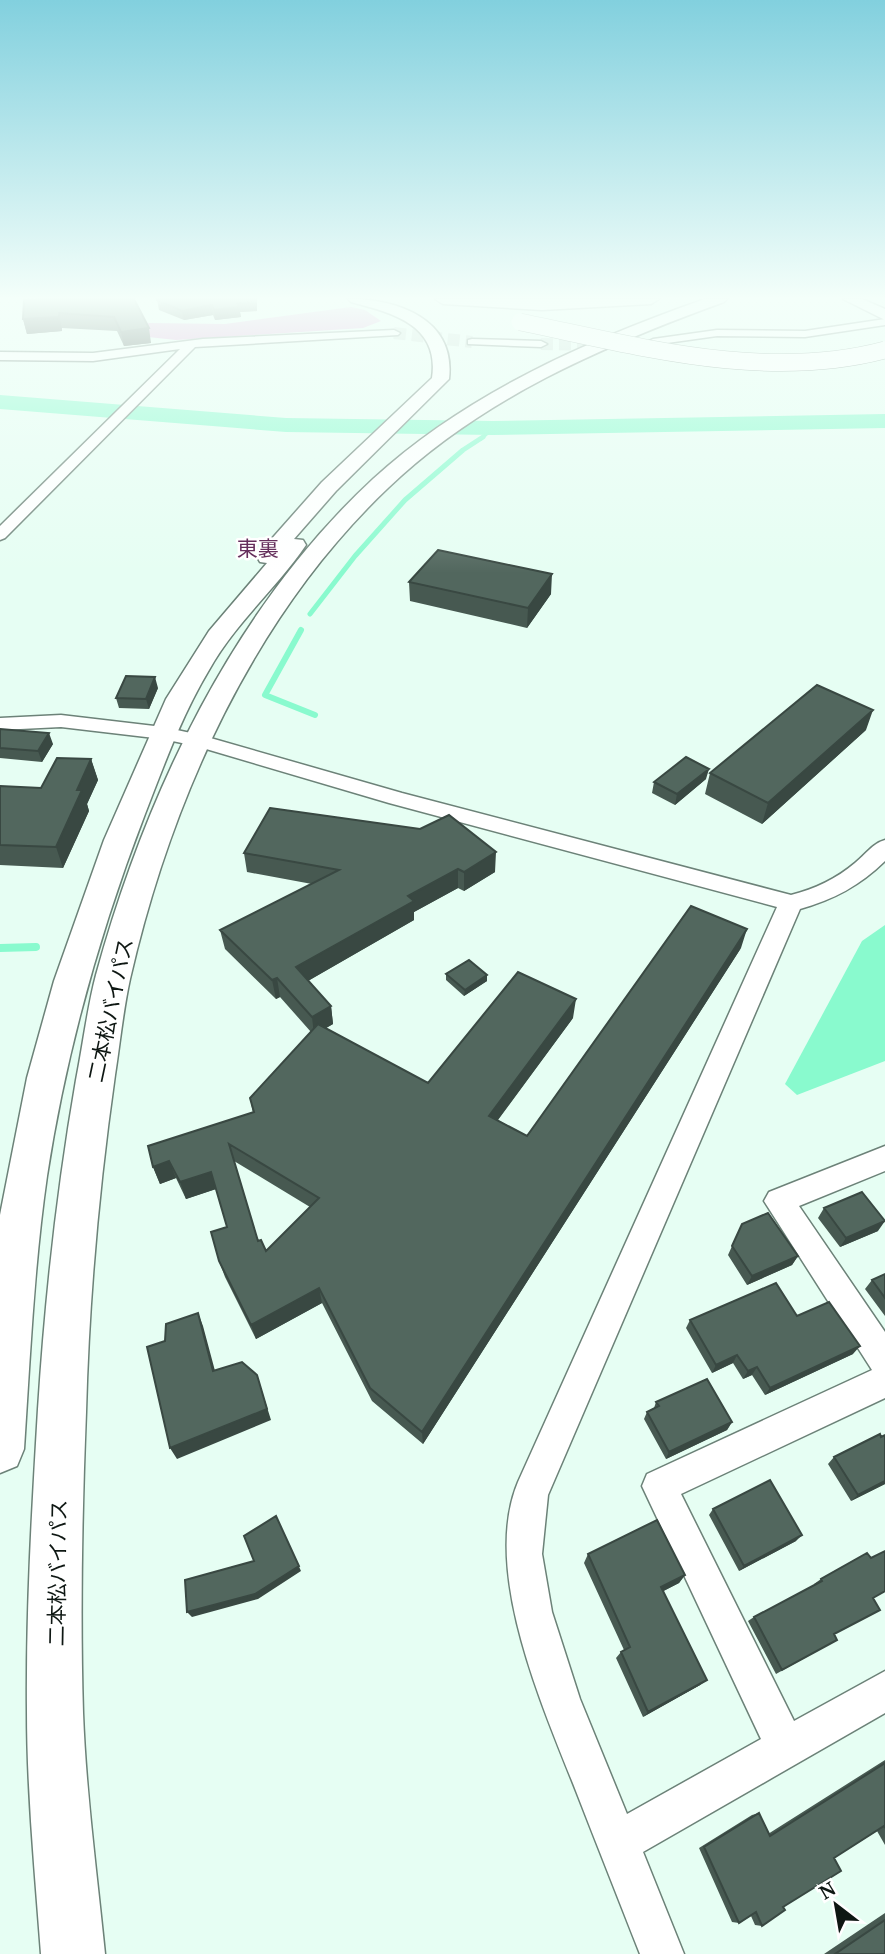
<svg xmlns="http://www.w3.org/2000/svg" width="885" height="1954" viewBox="0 0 885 1954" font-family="'Noto Serif','Noto Sans JP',serif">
  <rect width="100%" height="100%" fill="#e6fef3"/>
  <path fill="#df93d1" d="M351,307l14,3 16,11 -18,7 -187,12 -28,-3 -10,-9 11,-5 76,1z"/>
  <path fill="#89face" d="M885,925v136l-88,34 -12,-11 77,-143z"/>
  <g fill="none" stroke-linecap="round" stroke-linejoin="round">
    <path stroke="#89face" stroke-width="3.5" d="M481,439l12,-11"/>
    <path stroke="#89face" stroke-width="5" d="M310,614l45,-58 50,-56 58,-50 20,-13"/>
    <path stroke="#89face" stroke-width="6" d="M301,630l-36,65 50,20"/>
    <path stroke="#89face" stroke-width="8" d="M0,948l36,-1"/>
    <path fill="#89face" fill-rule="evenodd" d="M0,395l286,23 207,3 392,-7v14l-392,7 -207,-3 -286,-23z"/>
    <path stroke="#c6dbd1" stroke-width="12" stroke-dasharray="12 6" stroke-linecap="butt" d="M394,333l78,9
      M541,344l76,1"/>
    <g stroke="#6c8278" stroke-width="3">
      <path id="minor" d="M885,319v6l-80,12 -88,-1 -64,9 -6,-3 6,-3 64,-9 88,1z
        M394,330l6,3 -2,2 -203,12 -190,191 -5,2v-14l180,-177 -87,12 -93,-1v-8l93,1 110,-14z
        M472,339l69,2 6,3 -6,3 -73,-3v-4z
        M61,715l102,12 37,8 202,58 389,102c24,-6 45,-16 64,-32 10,-8 18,-20 30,-23v21c-24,24 -52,39 -85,48l-252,586 -6,59 10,58 28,87 47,115 134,-75 -119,-253 5,-12 225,-104 -108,-169 5,-9 116,-46v25l-86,35 86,126v66l-204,96 113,227 91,-50v42l-242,139 41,102h-44c-22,-56 -43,-109 -64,-163 -33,-84 -95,-221 -58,-309l259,-575 -388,-104 -193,-57 -33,-7 -102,-12 -61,3v-12z"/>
    </g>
    <g stroke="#6c8278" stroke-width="3">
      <path id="highway" d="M348,299c50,0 108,20 101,80l-113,112 -42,48 9,1 3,5c-30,44 -71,78 -97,125 -27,45 -45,95 -64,144 -45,117 -79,238 -98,362 -13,90 -17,182 -23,273l-7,17 -17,7v-258l27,-137 27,-97 50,-141 62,-141 43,-68 58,-68 -7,-1 -3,-5 3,-5 62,-70 110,-104c8,-53 -39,-65 -81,-76z
        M435,299h224l-8,5 -109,6 -99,-6z
        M705,299h22l-3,3c-121,44 -242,96 -336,186 -135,128 -217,312 -258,491 -7,32 -10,64 -15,96 -16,112 -26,224 -29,337 -4,100 -6,201 -3,301 3,80 14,161 22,241h-64c-6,-81 -14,-162 -14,-243 -1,-101 5,-202 11,-302 7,-110 19,-220 38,-329 7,-35 11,-71 20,-105 50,-182 137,-366 277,-496 94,-86 213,-138 332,-180z
        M843,299h19l23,10v11z"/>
    </g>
    <use href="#minor" fill="#fff" fill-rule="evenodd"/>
    <use href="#highway" fill="#fff" fill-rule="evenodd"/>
    <g stroke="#6c8278" stroke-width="18" stroke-linecap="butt">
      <path id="highway-bridge" d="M520,322c118,24 245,60 365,28"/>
    </g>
    <use href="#highway-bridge" stroke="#fff" stroke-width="17"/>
  </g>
  <path fill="#475951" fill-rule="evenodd" d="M134,299l17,44 -27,3 -7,-15 -55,-3v3l-35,3 -4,-15z
    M157,300l100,11 -17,1 1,5 -26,3 -2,-5 -29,5 -25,-10z
    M409,582l142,12 -24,34 -117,-27z
    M158,688l-9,21 -30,-1 -3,-10z
    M0,729l53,15 -11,18 -42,-4z
    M866,730l-104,94 -57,-30 5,-21z
    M91,759l7,21 -11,24 2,7 -26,57 -63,-3v-79l41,2z
    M706,779l-31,26 -23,-12 2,-11z
    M244,853l251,19 -31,19 -6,-3 -44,24v8l-106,61 23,25 2,18 -7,4 102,55 145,-65 -75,102 29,16 214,-188 -318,496 -51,-43 -50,-98 -66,36 -31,-62 -6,-16 8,-34 -11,-38 -30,10 -10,-21 -16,6 -7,-17 100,-54 -3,-15 61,-66 -31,-35 -4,2 -51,-50 -5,-19 92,-46 -65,-12zM234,1161l76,46 -44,44 -8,-10z
    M446,974l41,7 -23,15 -18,-16z
    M824,1208l54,23 -38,16 -22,-29z
    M742,1224l56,32 -6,9 -45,20 -19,-30z
    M885,1274v42l-20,-27 7,-9z
    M797,1316l56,38 -88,41 -13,-20 -9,4 -10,-16 -21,10 -26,-45 4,-8z
    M656,1402l76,20 -5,8 -61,29 -22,-40 3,-7 7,-4z
    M834,1457l51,27 -34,17 -23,-37z
    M713,1509l83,32 -57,30 -30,-56z
    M588,1554l97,21 -6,8 -16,8 37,94 -57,32 -27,-59 5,-6 3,-2 -40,-87z
    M821,1579l53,19 -1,16 -39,20 3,6 -61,34 -28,-53 6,-4 61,-32 -1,-1z
    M885,1760v85l-8,-14 -43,27 -72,68 -7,-1 -4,-9 -12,7 -7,-1 -33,-74 53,-33 7,-2 9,21z
    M885,1913v41h-61z"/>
  <path fill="#394842" d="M257,299v12l-17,1 1,5 -26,3 -1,-10 23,-7z
    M212,305l1,10 -29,5 -2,-9z
    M59,313l3,18 -35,3 -4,-15z
    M149,328l2,15 -27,3 -3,-14z
    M552,574l-1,20 -24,34 1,-20z
    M155,677l3,11 -9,21 -3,-10z
    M873,710l-7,20 -104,94 6,-21z
    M49,733l4,11 -11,18 -4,-11z
    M91,759l7,21 -11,24 2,7 -26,57 -7,-21 21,-57z
    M709,769l-3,10 -31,26 2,-11z
    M496,852l-1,20 -31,19v-19z
    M458,869v19l-44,24v8l-115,66 -3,-19 112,-71z
    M747,929l-6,19 -318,496 -1,-12z
    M487,975v6l-23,15 1,-6z
    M277,978l3,19 -4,2 -4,-19z
    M576,999l-3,19 -85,115 1,-17z
    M331,1006l2,18 -19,11 -2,-18z
    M169,1161l7,17 -16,6 -7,-17z
    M211,1172l5,17 -30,10 -6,-17z
    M885,1221l-7,10 -38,16 6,-9z
    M798,1256l-6,9 -45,20 5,-9z
    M319,1288l3,15 -66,36 -5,-14z
    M198,1313l5,13 15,56 -5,-11z
    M860,1346l-7,8 -88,41 5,-7z
    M737,1355l-4,8 -21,10 4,-8z
    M757,1367l-5,8 -9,4 5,-8z
    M257,1375l14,45 -94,39 -7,-11z
    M732,1422l-5,8 -61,29 3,-7z
    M885,1481v3l-34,17 7,-6z
    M276,1516l25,55 -43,28 -66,18 -5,-5 68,-18z
    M802,1535l-6,6 -57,30 5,-5z
    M685,1575l-6,8 -23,12 5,-8z
    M707,1680l-7,5 -57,32 5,-5z"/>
  <path fill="#52675e" stroke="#394842" stroke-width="2" fill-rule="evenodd" d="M43,299h91l15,29 -28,4 -7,-15 -55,-4v4l-36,2 1,-19z
    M158,299h98v2l-19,2 2,4 -25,3 -2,-5 -30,6 -25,-11z
    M438,550l114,24 -24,34 -119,-26z
    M126,676l29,1 -9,22 -30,-1z
    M817,685l56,25 -105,93 -58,-30z
    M0,729l49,4 -11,18 -38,-3z
    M686,757l23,12 -32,25 -23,-12z
    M57,758l34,1 -14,31h5l-26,57 -56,-2v-59l41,2z
    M270,808l150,21 29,-14 47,37 -32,20 -6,-3 -50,27 6,5 -118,66 35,39 -19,11 -35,-39 -5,2 -52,-50 119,-60 -95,-17z
    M691,906l56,23 -325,503 -52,-44 -51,-100 -68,37 -32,-64 -8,-29 16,-5 -16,-55 -31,10 -11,-21 -16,6 -5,-21 106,-34 -4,-14 68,-74 110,59 90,-111 58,27 -87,117 38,20zM229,1144l90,54 -53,53 -5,-11 -3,1z
    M469,960l18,15 -22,15 -19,-16z
    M862,1192l23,29 -39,17 -22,-30z
    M768,1213l30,43 -46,20 -20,-30 10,-22z
    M885,1274v24l-13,-18z
    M776,1283l21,33 32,-14 31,44 -90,42 -13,-21 -9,4 -11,-16 -21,10 -26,-45z
    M198,1313l15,58 29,-9 15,13 10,34 -97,39 -23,-101 18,-6 1,-17z
    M707,1379l25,43 -63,30 -22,-40 12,-6 -3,-4z
    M880,1434l1,3 4,-2v46l-27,14 -24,-38z
    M770,1480l32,55 -58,31 -31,-57z
    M276,1516l23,50 -44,28 -68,18 -2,-32 69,-19 -10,-25z
    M657,1520l28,55 -24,12 46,93 -59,32 -27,-60 9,-5 -42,-93z
    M885,1551v40l-12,7 7,12 -46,24 3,6 -55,30 -28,-53 68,-36 -1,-2 46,-26 4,5z
    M885,1763v65l-1,-2 -50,32 7,13 -58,36 2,3 -23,16 -6,-14 -17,11 -35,-76 55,-34 11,23z
    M885,1920v34h-50z"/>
  <linearGradient id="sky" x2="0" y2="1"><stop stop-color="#82d0de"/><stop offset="0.52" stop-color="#f4fffa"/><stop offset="1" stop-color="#f4fffa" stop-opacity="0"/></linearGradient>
  <rect width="885" height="573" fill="url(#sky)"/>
  <g text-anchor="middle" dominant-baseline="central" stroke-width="5" stroke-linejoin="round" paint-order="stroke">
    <g font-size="21" fill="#652f5c" stroke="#fff">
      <text x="258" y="548">東裏</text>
    </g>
    <g font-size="21" fill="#0e1713" stroke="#fff">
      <text transform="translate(110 1010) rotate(-78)">二本松バイパス</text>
      <text transform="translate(57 1573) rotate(-89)">二本松バイパス</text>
    </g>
  </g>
  <g transform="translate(836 1905) rotate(329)" stroke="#ffffff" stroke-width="5" paint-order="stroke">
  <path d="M0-5L12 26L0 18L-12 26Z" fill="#0e1713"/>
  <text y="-10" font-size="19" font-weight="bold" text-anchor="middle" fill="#0e1713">N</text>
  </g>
</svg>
